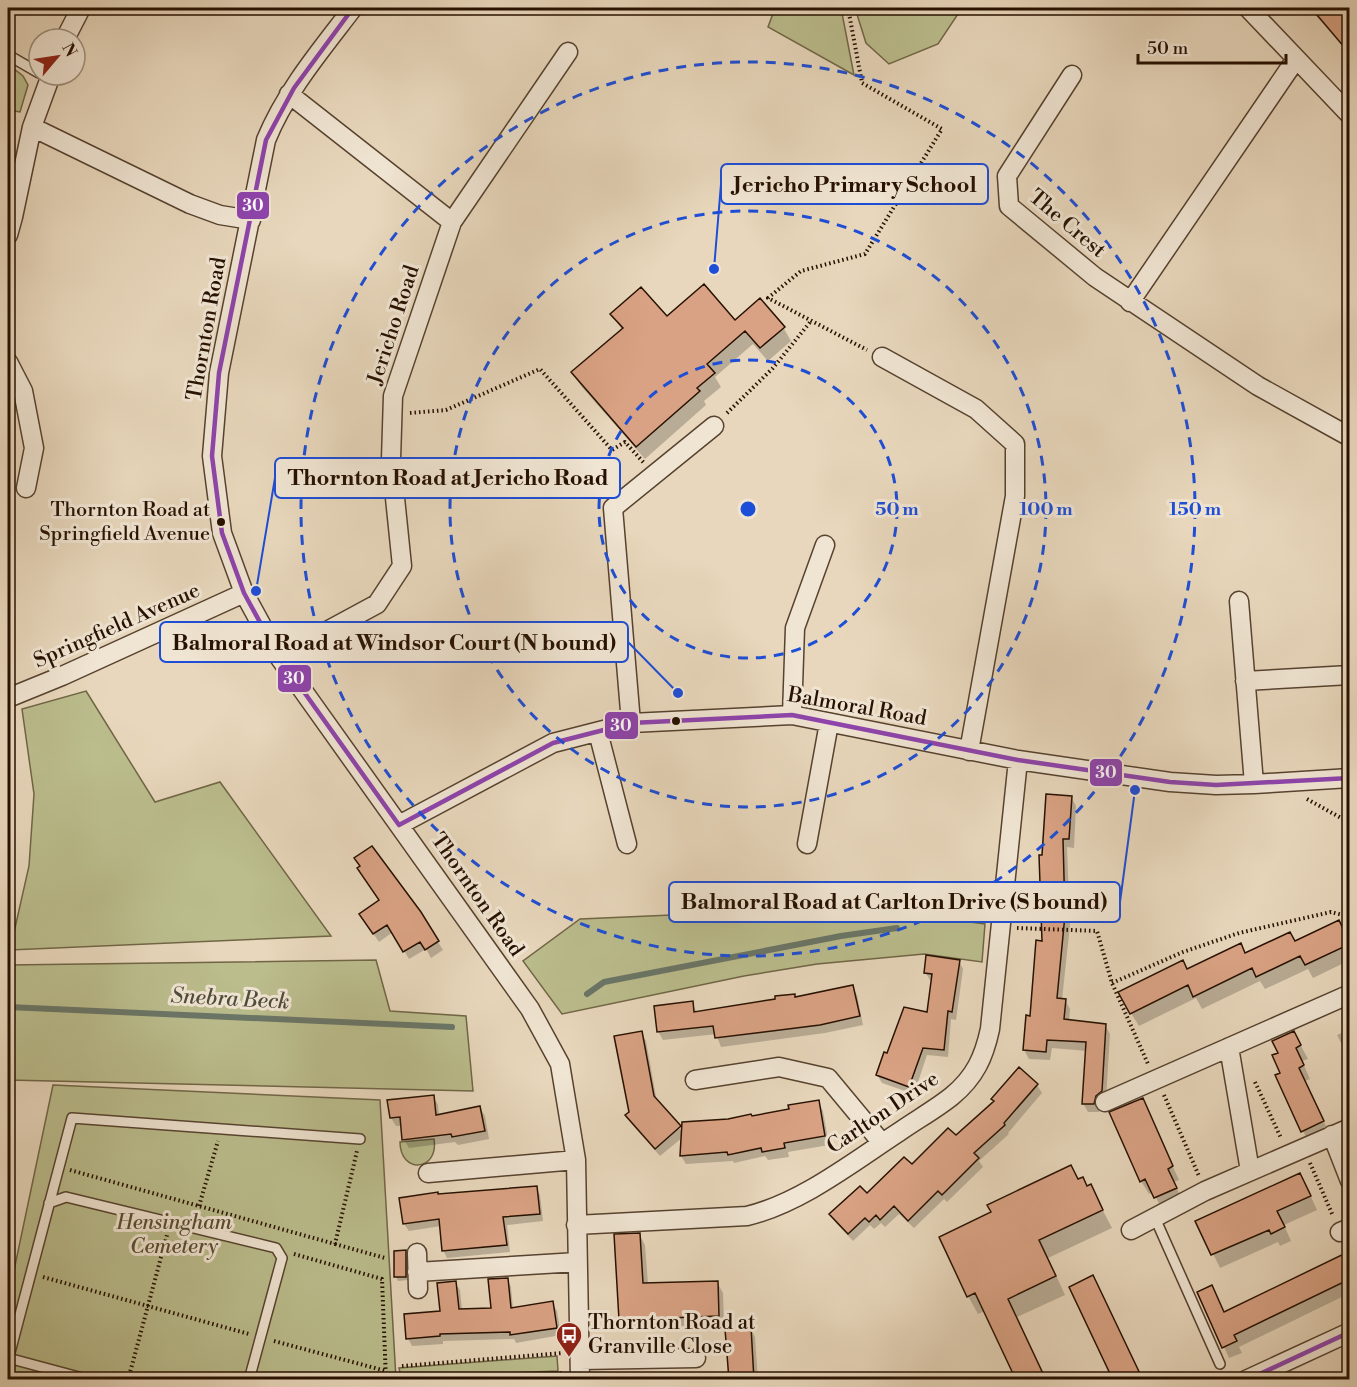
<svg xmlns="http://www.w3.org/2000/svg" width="1357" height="1387" viewBox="0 0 1357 1387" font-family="'Libre Bodoni',serif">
  <rect width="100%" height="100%" fill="#e8d7bc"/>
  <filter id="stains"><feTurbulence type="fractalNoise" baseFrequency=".00333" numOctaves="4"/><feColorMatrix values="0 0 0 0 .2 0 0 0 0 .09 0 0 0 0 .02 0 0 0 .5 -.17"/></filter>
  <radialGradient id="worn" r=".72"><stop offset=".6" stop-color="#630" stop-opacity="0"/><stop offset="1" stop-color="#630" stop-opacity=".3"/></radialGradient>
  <path fill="#bbbd8d" stroke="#706646" stroke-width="1.5" d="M775,8h66l13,67 -86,-48z
    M855,8h107l-24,36 -49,20 -23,-21z
    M8,64l15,12 5,9 -8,27 -12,-2z
    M86,691l69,111 65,-20 111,154 -321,14 19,-84 5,-72 -12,-85z
    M858,907l127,17 -3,38 -58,-8 -107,10 -73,12 -182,38 -39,-53 57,-42z
    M376,960l14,51 76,5 7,75 -465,-11v-115z
    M53,1085l327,15 16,279 -369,1 -19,-5v-76z
    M434,1139c5,33 -34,35 -34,3z
    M557,1356l1,15 -157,6 -2,-9z"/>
  <path fill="#0003" d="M1309,8h37l4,4v42z
    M612,314l123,8 48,5 8,14 -23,20 -15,-17 -38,33 6,10 -17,14 2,4 -61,54 -64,-73 -8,-13 49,-43z
    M1071,797l5,9 -2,42 -7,-1 3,78 -8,75h3l5,9 -1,12 36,4 5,9 -4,66 -6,5 -1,7h-11l-5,-9 4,-52 -35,-3 -2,12 -21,-1 -5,-9 19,-108v-85z
    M380,901l40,12 23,37 -12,8 -5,-9 -17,10 -16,-27 -14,10 -13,-19z
    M1295,943h55v17l-37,18 -5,-9 -43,20 -5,-8 -58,28 -6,-11 -57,28 -8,-13 56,-42z
    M959,961l4,8 -7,51 -5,-1 -3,38 -21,-2 -13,39 -32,-11 -5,-8 11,-20 40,-41 4,-33 -2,-1 -5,-8z
    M852,987l5,8 6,30 -38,8 -104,14 -5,-13 -53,6 -5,-9 34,-28 5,10 97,-17 2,3z
    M1350,1029v25l-3,1 -10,-20z
    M641,1033l5,8 11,61 26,31 108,-23 27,-8 5,9 6,34 -41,7 1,5 -21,3 -3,-4 -31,7 -1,-2 -47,3 -5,-8 2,-19 -23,19 -28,-32 -5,-9 3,-2z
    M1294,1033l14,26 -6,2 8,18 -5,2 25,54 -20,9 -7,-13 -21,-58 -2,-19z
    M1019,1069l18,16 5,8 -34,40 1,1 -30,27 4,6 -36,35 -3,-3 -30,29 -15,-14 -14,13 -4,-4 -7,6 -4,-4 -17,16 -17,-18 -5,-8 36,-19 89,-59 39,-35z
    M433,1096l5,9 1,11 41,-8 5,8 4,23 -31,6 -3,-3 -46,6 -5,-8 -2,-14h-6l-5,-8 -2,-17z
    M1142,1100l37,80 -5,2 9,20 -20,9 -10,-19 -4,2 -8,-13z
    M1078,1180l9,7 3,-1 22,42 -64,30 17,37 -48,22 30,63h-29l-33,-69 -7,3 -10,-18z
    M536,1188l4,7 3,26 -36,4 3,27 -63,6 -4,-8 -2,-24 -32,5 -5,-7 34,-28z
    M1307,1188l10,22 -33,15 7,16 -11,5 -2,-4 -58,26 -23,-47z
    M639,1234l6,11 3,39 69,-2 6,11 1,34 -97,4 -7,-11 -4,-84z
    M406,1252l2,4v24l-10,1 -2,-4z
    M1350,1257v36l-111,54 3,6 -13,5 -30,-66 25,21z
    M1092,1277l11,18 40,85h-55l22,-10z
    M507,1279l4,8 2,22 39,-6 5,8 4,24 -45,8 -2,-4 -71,2v3l-31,2 -4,-8 34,-25 13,-30 5,7 2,20 31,-1z
    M750,1328l5,9 3,43h-28z"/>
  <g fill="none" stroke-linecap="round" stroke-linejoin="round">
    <path stroke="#6a7667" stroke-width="6" d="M587,994l17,-12 237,-46 56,-8
      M8,1007l444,20"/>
  </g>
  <path fill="#d9a284" stroke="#261000" stroke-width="1.5" d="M1311,8h39v46l-27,-32z
    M704,284l31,36 25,-22 25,29 -25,21 -15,-17 -38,33 8,9 -18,15 3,3 -64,56 -65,-75 52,-44 -13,-14 31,-27 26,29z
    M1046,794l26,2 -3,43h-6l2,76 -8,83 9,1 -2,20 42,5 -4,67 -6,5 -2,8h-12l4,-62 -39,-2 -1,12 -23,-2 3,-35 4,1 6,-76 6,1 -3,-86h3z
    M372,846l49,66 18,29 -14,9 -5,-8 -17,10 -16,-27 -14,9 -14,-20 20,-14 -22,-32 3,-2 -6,-8z
    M1339,920l11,24 -45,21 -5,-9 -44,21 -4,-9 -59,29 -5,-12 -58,29 -12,-22 65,-32 4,9 54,-26 4,10 45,-21 5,9z
    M926,955l34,5 -8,52 -4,-1 -4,39 -21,-2 -14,39 -33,-12 8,-23 3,1 17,-46 23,5 5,-38 -8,-1z
    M853,985l7,31 -40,9 -105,13 -2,-12 -56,6 -3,-26 39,-5 1,11 81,-13v-3l20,-2v3z
    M642,1031l12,65 27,30 -26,23 -30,-34 4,-3 -15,-76z
    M1294,1031l7,14 -5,3 8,17 -5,3 25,53 -23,11 -26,-57 5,-2 -8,-18 6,-2 -6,-12z
    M1019,1067l19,17 -34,39 1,2 -31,28 5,5 -37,37 -4,-4 -30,30 -14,-15 -14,14 -4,-5 -7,7 -4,-4 -17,16 -19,-20 31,-28 7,7 37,-36 8,7 36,-36 8,7 38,-34 -3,-2z
    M434,1095l2,20 44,-9 5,25 -33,6 -1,-3 -49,6 -2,-23 -10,1 -3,-18z
    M1143,1098l30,68 -5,3 9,19 -23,10 -9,-19 -5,3 -31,-70z
    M819,1100l6,36 -41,7 1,5 -23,4 -1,-4 -33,7 -1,-3 -47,4 2,-34 46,-3 23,-5 1,2 37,-7 -1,-4z
    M1071,1165l7,14 5,-2 4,9 4,-2 12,26 -64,30 17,36 -48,23 38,81h-30l-41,-87 -8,4 -28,-60 52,-25 -4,-7z
    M1300,1173l11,23 -34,15 8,16 -14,7 -2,-4 -58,25 -16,-34z
    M537,1186l3,28 -37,3 4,28 -65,6 -3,-32 -36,5 -4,-26 39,-6v2z
    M640,1233l3,50 75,-2 1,35 -100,4 -5,-86z
    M406,1250v27h-12v-26z
    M1350,1251v28l-116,56 3,6 -15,7 -25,-56 15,-7 12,27z
    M1093,1275l50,105h-30l-44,-93z
    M508,1278l3,30 42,-7 4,27 -47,7v-3l-70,2v2l-34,3 -2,-25 36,-3 -3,-28 19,-2 3,28 32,-1 -3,-29z
    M751,1327l3,53h-25l-4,-51z"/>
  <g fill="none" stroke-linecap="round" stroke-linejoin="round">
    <g stroke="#56422f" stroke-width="12">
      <path id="service" d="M8,55l31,18
        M49,1203l17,-6 210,51 6,10 -33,122
        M1155,1218l65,146
        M8,1358l82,22
        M8,1360l64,-242 288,21"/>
    </g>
    <g stroke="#56422f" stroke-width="21">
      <path id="minor" d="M353,8c-32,42 -67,83 -87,132l-47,233 -7,83 10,77 22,60 35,64 251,352 30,55 16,96 4,220
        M1248,8l102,107
        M65,39l16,-31
        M1072,75l-65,101 2,30 86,71 163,109 92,51
        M289,94l163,128
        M32,127l158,77 30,11 31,5
        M8,235l5,-18 19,-90 19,-52
        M1130,302l166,-243
        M882,357l94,52 39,35v52l-46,255
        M8,362l15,29 11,57 -8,40
        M1239,601l15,183
        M279,657l98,-53 25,-38 -11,-107 2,-63 59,-174 116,-170
        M1245,681l105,-6
        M8,698l54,-22 182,-83
        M792,715l3,-87 30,-83
        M631,723l-18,-215 101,-82
        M598,732l29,112
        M399,825l154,-82 78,-20 161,-8 226,45 152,22 46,3 38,-1 96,-6
        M807,844l22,-121
        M1229,1047l21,124
        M695,1080l84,-13 49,11 54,65
        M1105,1102l245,-108
        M1332,1135l18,46
        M428,1173l148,-13
        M576,1225l171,-9c54,-13 106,-54 152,-84 17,-12 37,-23 53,-36 23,-19 32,-39 38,-67l28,-269
        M1131,1230l74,-39 145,-63
        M1340,1232l10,-4
        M417,1253l1,36
        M417,1272l160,-10
        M580,1360l116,-2
        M1246,1380l104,-48"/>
    </g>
    <path stroke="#261000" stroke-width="4" stroke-dasharray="1.5 3" stroke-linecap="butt" d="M848,8l14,75 80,46 -77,125 -64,17 -33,27 99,52
      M410,413l36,-3 94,-41 72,81 13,-8 19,21
      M727,413l46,-45 38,-47
      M1307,799l43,24
      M1017,928l80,3 15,52 36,81
      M1112,983l71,-31 56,-19 92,-21 19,5
      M1255,1082l26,56
      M1164,1095l35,81
      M1310,1163l23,53
      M70,1170l265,74 22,-93
      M199,1206l19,-65
      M335,1244l50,14
      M294,1254l88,25 4,101
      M43,1277l206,57
      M274,1341l112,30
      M402,1366l161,-13
      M128,1380l39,-145
      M407,1380l155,-7"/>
    <use href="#service" stroke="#f0e5d3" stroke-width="9"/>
    <use href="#minor" stroke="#f0e5d3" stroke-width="18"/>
    <g stroke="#f0e5d3" stroke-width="9">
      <path id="bus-1" d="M353,8l-59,80 -28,52 -47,233 -7,83 10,77 22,60 35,64 120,168
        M399,825l154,-82 78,-20 161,-8 226,45 152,22 46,3 134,-7
        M1247,1380l103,-48"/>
    </g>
    <use href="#bus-1" stroke="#8e44ad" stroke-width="4.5"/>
  </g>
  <g fill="none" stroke="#1d4ed8" stroke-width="3" stroke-dasharray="10 8">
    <circle cx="748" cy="509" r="149"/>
    <circle cx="748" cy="509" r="298"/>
    <circle cx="748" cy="509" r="447"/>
  </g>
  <defs>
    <g id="bus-pin" transform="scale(1.35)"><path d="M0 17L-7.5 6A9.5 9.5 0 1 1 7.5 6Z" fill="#8f2418" stroke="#f0e5d3"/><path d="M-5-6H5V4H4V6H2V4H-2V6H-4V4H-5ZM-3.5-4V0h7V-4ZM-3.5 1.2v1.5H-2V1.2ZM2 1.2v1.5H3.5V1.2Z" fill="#fff"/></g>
  </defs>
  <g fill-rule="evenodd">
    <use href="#bus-pin" x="569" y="1335"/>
  </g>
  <g fill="#261000" stroke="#f0e5d3" stroke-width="2">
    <circle cx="221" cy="522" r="5"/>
    <circle cx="676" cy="721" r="5"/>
  </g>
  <g text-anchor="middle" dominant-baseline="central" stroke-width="6" stroke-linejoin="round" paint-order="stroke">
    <g font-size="20" fill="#261000" stroke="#f0e5d3" text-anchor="end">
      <text x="210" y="510">Thornton Road at<tspan x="210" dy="24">Springfield Avenue</tspan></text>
    </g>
    <g font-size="21" fill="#261000" stroke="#f0e5d3">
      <text transform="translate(1067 224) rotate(40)">The Crest</text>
      <text transform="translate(394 325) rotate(-72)">Jericho Road</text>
      <text transform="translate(207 329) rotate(-80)">Thornton Road</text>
      <text transform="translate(117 626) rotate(-24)">Springfield Avenue</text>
      <text transform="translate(857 707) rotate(10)">Balmoral Road</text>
      <text transform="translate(477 895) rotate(55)">Thornton Road</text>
      <text transform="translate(883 1113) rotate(-34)">Carlton Drive</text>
    </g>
    <g font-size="21" font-style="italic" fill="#5a4d31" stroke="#f0e5d3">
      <text x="174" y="1223">Hensingham<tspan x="174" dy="24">Cemetery</tspan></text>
    </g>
    <g font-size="21" fill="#261000" stroke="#f0e5d3" text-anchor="start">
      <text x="588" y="1323">Thornton Road at<tspan x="588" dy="24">Granville Close</tspan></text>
    </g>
    <g font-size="22" font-style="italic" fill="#4e4c3c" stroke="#f0e5d3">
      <text transform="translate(230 999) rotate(3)">Snebra Beck</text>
    </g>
  </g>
  <circle cx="748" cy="509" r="9" fill="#1d4ed8" stroke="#f0e5d3" stroke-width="3"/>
  <g font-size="18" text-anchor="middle" font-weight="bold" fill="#1d4ed8" stroke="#f0e5d3" stroke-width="6" stroke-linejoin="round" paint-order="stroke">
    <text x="897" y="515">50 m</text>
    <text x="1046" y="515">100 m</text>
    <text x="1195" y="515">150 m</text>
  </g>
  <path fill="none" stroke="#1d4ed8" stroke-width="2" d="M714 269L721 184M256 591L275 478M678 693L628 642M1135 790L1120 902"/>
  <g fill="#1d4ed8" stroke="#f0e5d3" stroke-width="2">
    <circle cx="714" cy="269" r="6"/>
    <circle cx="256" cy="591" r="6"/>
    <circle cx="678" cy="693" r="6"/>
    <circle cx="1135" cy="790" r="6"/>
  </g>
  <g fill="#f0e5d3" stroke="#1d4ed8" stroke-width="2">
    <rect x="721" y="164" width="267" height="40" rx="6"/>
    <rect x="275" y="458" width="345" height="40" rx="6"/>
    <rect x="160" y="622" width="468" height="40" rx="6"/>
    <rect x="669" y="882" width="451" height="40" rx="6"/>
  </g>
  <g font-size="22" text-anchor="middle" font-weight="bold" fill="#261000">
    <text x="855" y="192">Jericho Primary School</text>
    <text x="448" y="485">Thornton Road at Jericho Road</text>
    <text x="394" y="650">Balmoral Road at Windsor Court (N bound)</text>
    <text x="894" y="909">Balmoral Road at Carlton Drive (S bound)</text>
  </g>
  <g stroke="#f0e5d3" stroke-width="2">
    <rect x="236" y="191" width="34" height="29" rx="6" fill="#8e44ad"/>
    <rect x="277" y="664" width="35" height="29" rx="6" fill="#8e44ad"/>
    <rect x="604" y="711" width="35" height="29" rx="6" fill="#8e44ad"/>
    <rect x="1089" y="758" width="34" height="29" rx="6" fill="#8e44ad"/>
  </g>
  <g font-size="16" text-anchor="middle" font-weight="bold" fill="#fff">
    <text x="253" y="211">30</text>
    <text x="294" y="684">30</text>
    <text x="621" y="731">30</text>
    <text x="1106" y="778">30</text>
  </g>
  <rect width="1357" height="1387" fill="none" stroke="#e8d7bc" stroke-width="30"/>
  <rect x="9" y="9" width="1339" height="1369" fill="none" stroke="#261000" stroke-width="3"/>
  <rect x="15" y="15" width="1327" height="1357" fill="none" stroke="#261000" stroke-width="1.5"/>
  <g transform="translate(57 57) rotate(61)"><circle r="28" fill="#f0e5d3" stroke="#9f907f" stroke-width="1.5"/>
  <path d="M0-4.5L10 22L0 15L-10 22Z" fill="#8f2418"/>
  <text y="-9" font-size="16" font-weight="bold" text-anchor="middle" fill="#261000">N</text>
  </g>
  <path d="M1138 54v9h148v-9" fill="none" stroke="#261000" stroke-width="3"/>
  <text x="1147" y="54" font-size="18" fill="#261000" stroke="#f0e5d3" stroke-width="4.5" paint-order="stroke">50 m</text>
  <rect width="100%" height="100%" filter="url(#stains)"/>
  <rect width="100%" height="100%" fill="url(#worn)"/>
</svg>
